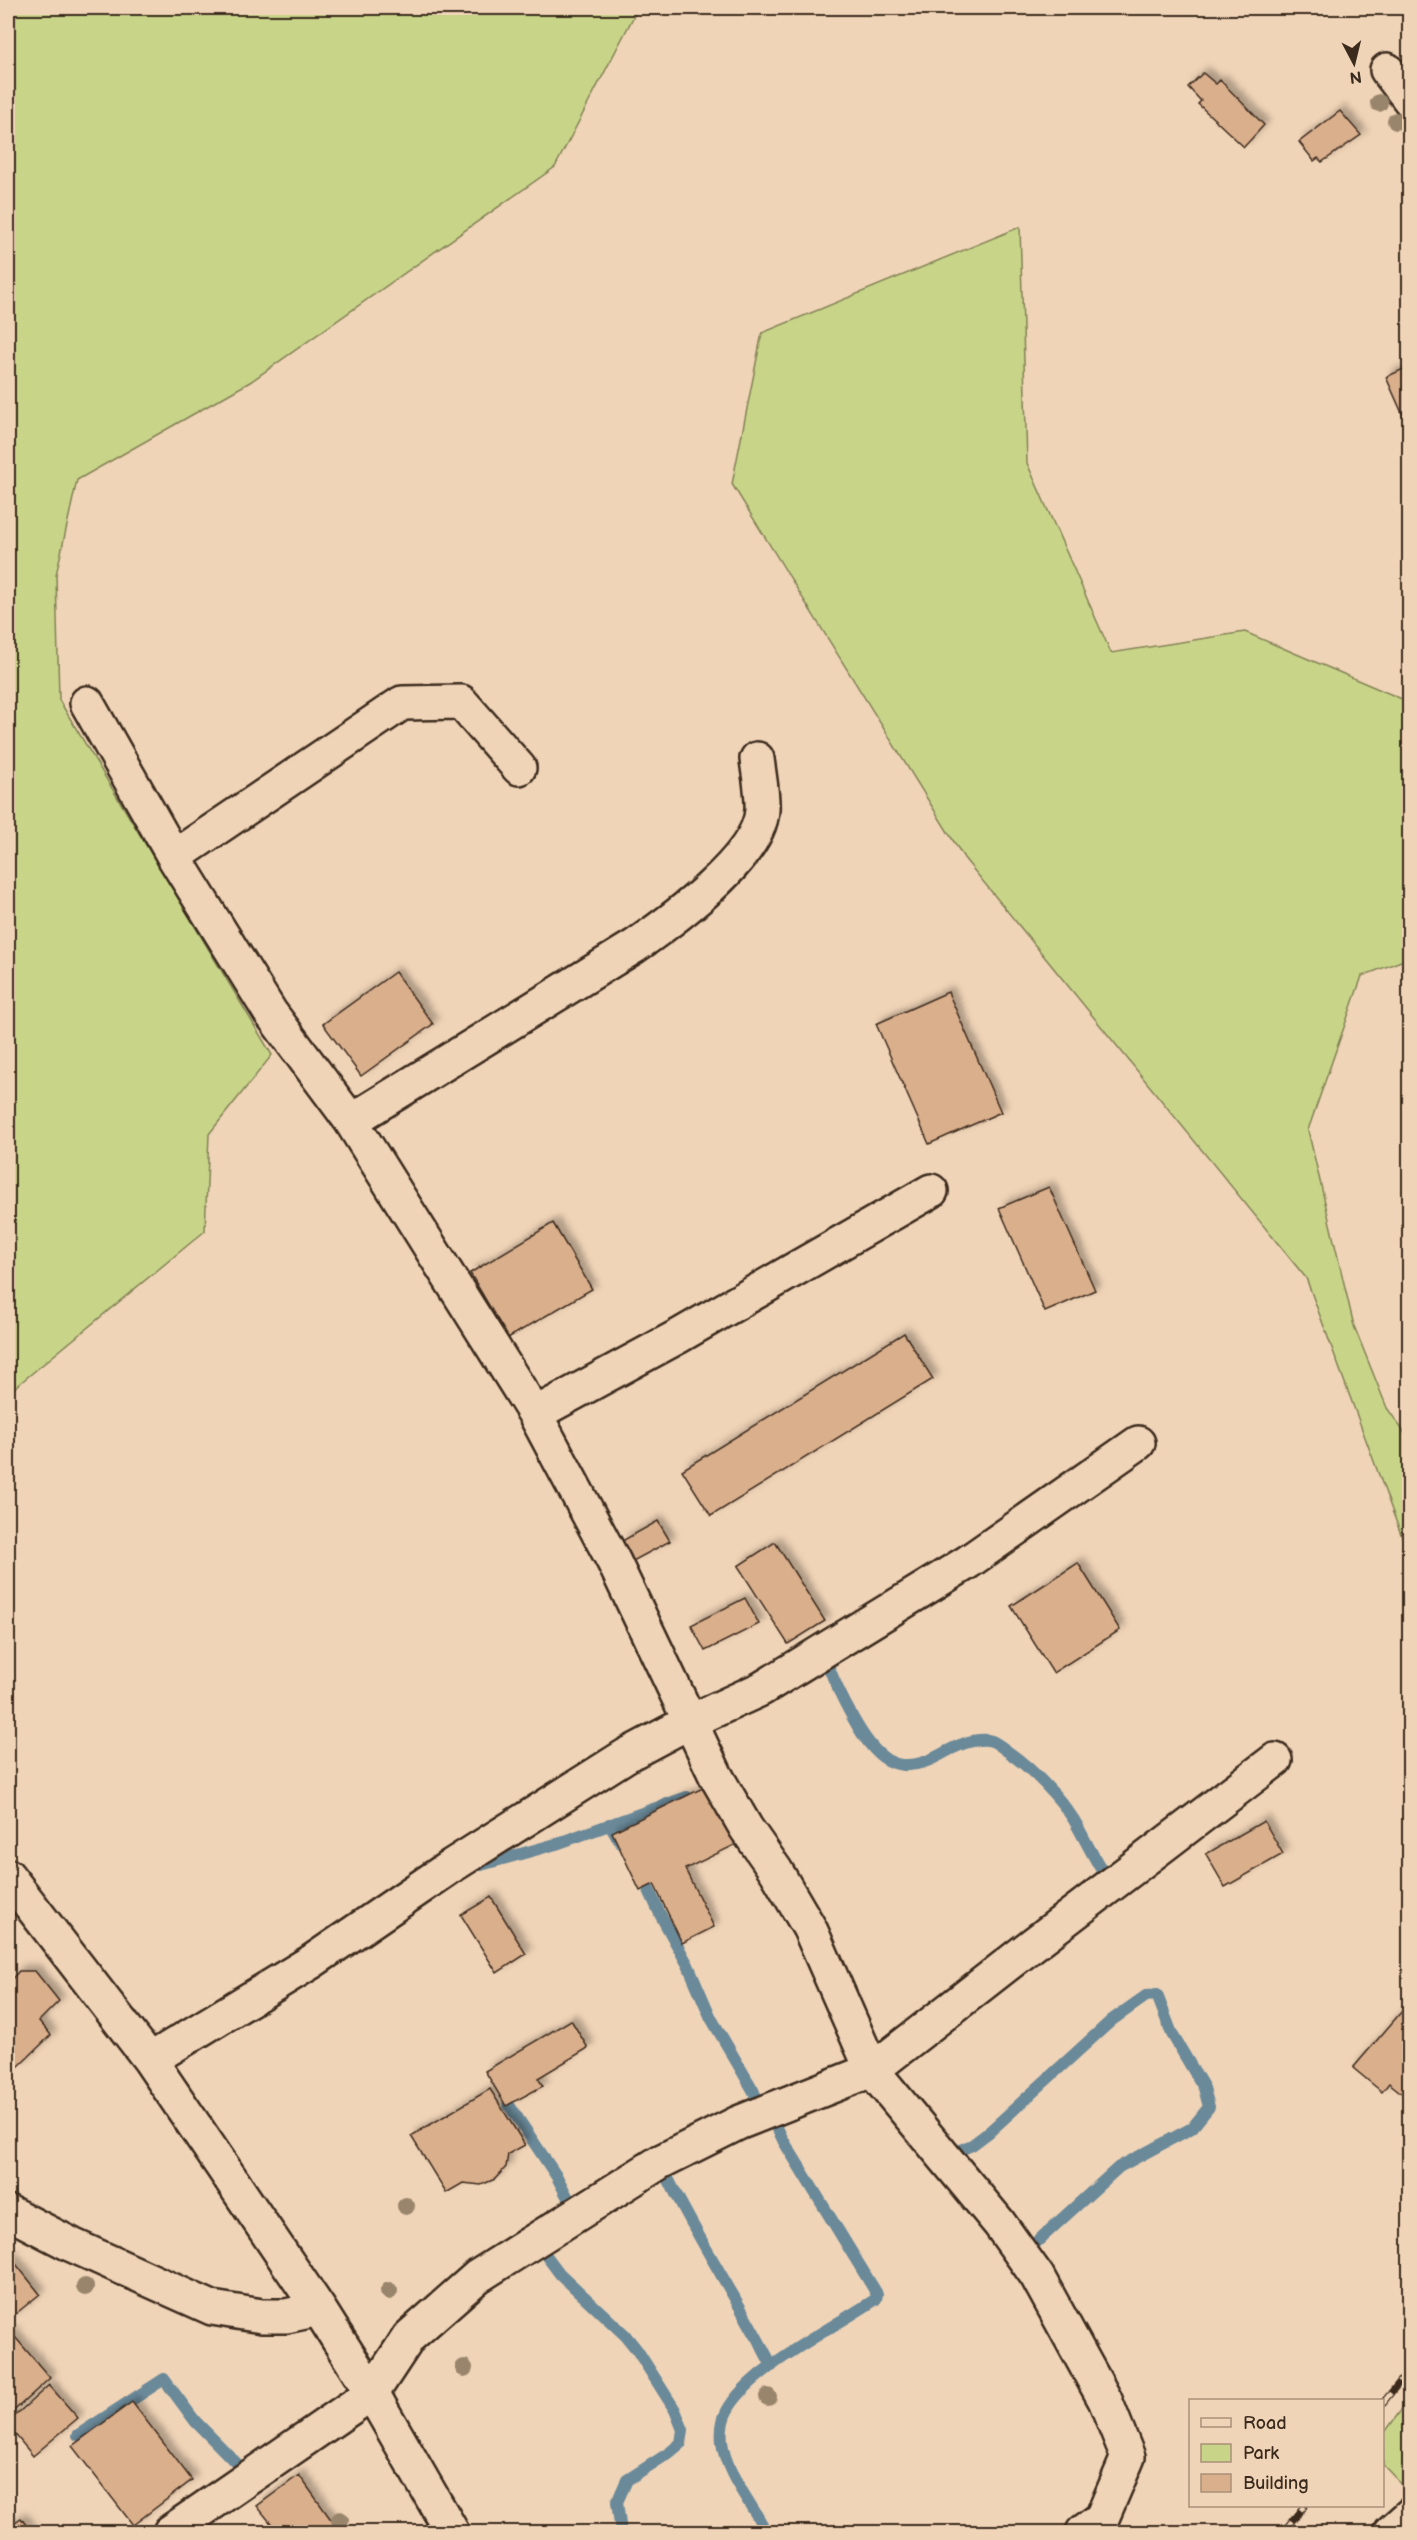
<svg xmlns="http://www.w3.org/2000/svg" width="1417" height="2540" viewBox="0 0 1417 2540" font-family="'Balsamiq Sans',sans-serif">
  <defs>
    <filter id="shadow"><feDropShadow dx="5.5" dy="-5.5" stdDeviation="3" flood-color="#0004"/></filter>
  </defs>
  <rect width="100%" height="100%" fill="#f0d4b7"/>
  <filter id="ink" filterUnits="userSpaceOnUse"><feTurbulence type="fractalNoise" baseFrequency=".0167" numOctaves="2"/><feDisplacementMap in="SourceGraphic" scale="12" xChannelSelector="R" yChannelSelector="G"/><feConvolveMatrix kernelMatrix="1 2 1 2 8 2 1 2 1" color-interpolation-filters="sRGB"/></filter>
  <g filter="url(#ink)">
    <path fill="#c8d589" stroke="#828054" stroke-width="1.5" d="M8,8h630l-83,159 -305,215 -173,98 -21,95 3,125 213,355 -63,79 -4,97 -197,162z
      M1020,227l7,236 84,190 134,-21 164,70v256l-47,18 -54,154 46,196 33,82 22,31v117l-103,-278 -342,-420 -232,-374 30,-151z
      M1409,2399v85l-6,2 -20,-21v-30z"/>
    <g fill="none" stroke-linecap="round" stroke-linejoin="round">
      <path stroke="#6a8999" stroke-width="12" d="M828,1665c7,19 15,35 25,53 21,38 42,62 87,37 14,-8 35,-19 52,-14 7,3 13,9 19,13 21,15 49,44 63,66 12,21 22,43 36,63
        M609,1824l12,19
        M481,1865l75,-21 131,-47
        M641,1873l20,43 27,49 23,53 42,72 9,21
        M509,2105l48,72 11,21
        M953,2153l19,-8 16,-12 124,-113 34,-24 11,-1 15,39 32,54 5,19 -17,21 -73,39 -89,81
        M661,2164c33,70 76,133 111,202
        M536,2242l24,32 65,61 12,15 38,60 8,20 -2,13 -12,10 -42,27 -10,22 4,30
        M78,2435l86,-56 31,42 53,54
        M766,2532c-14,-29 -40,-57 -44,-90 -1,-10 0,-22 5,-31 23,-43 107,-83 149,-112l1,-5 -94,-154 -11,-23"/>
    </g>
    <path fill="#daaf8c" stroke="#3b2a1e" stroke-width="1.5" filter="url(#shadow)" d="M1203,73l13,11 4,-4 44,45 -20,22 -46,-43 3,-3 -13,-14z
      M1340,111l21,24 -39,27 -4,-4 -4,3 -15,-19z
      M1410,366v65l-24,-54z
      M395,972l38,52 -72,52 -38,-52z
      M948,992l53,120 -72,32 -53,-120z
      M1049,1187l46,103 -50,22 -46,-104z
      M553,1223l39,66 -84,49 -38,-65z
      M904,1333l29,46 -222,137 -29,-46z
      M658,1521l12,20 -37,20 -11,-20z
      M775,1542l50,79 -37,23 -50,-78z
      M1078,1563l42,67 -67,43 -42,-67z
      M745,1598l14,26 -54,27 -14,-26z
      M713,1783l28,59 -56,27 29,58 -32,16 -28,-59 -14,7 -28,-59z
      M1264,1821l19,33 -58,33 -19,-33z
      M491,1897l35,57 -29,19 -36,-58z
      M19,1971h16l24,30 -20,20 12,14 -33,32 -10,-11v-73z
      M1409,2003h1v97l-21,-17 -7,9 -29,-24z
      M571,2020l17,28 -50,30 5,8 -37,20 -21,-35z
      M490,2089l35,56 -17,9 -2,13 -11,12 -14,6 -18,-2 -17,10 -35,-57z
      M8,2254l32,40 -32,26z
      M9,2330l41,48 -42,38v-85z
      M49,2385l29,33 -45,38 -25,-30v-4z
      M132,2402l60,78 -59,45 -61,-79z
      M299,2475l41,57h-62l-21,-26z
      M21,2518l10,14h-23v-5z"/>
    <g fill="none" stroke-linecap="round" stroke-linejoin="round">
      <g stroke="#3b2a1e" stroke-width="38">
        <path id="street" d="M1387,70l23,30
          M87,703l87,154 96,155 81,109 184,293 79,148 102,214 30,52 30,43 34,58 62,141 -134,53 -78,39 -183,115 -68,60 -37,56 -53,-84 -169,-249 161,-98 142,-97 174,-110 62,-33 72,-33 207,-127 170,-119
          M174,857l228,-154 59,-1 58,66
          M351,1121l284,-175c36,-25 125,-89 127,-136 1,-16 -3,-34 -5,-51
          M535,1414l144,-78 252,-145
          M8,1876l142,184
          M8,2212l64,33 140,63 50,8h24l33,-7
          M170,2532l202,-139 80,139
          M1083,2532l19,-14 26,-61 -23,-57 -68,-124 -38,-53 -127,-153 159,-124 244,-186
          M1391,2532l19,-17"/>
      </g>
      <use href="#street" stroke="#f0d4b7" stroke-width="33"/>
      <g stroke="#3b2a1e" stroke-width="7">
        <path id="rail" d="M1382,2404l28,-35
          M1283,2532l21,-26"/>
      </g>
      <use href="#rail" stroke="#f0d4b7" stroke-width="4.5" stroke-dasharray="14" stroke-linecap="butt"/>
    </g>
    <g fill="#98856c">
      <circle cx="1379" cy="103" r="9"/>
      <circle cx="1396" cy="121" r="9"/>
      <circle cx="406" cy="2206" r="9"/>
      <circle cx="85" cy="2287" r="9"/>
      <circle cx="389" cy="2291" r="9"/>
      <circle cx="464" cy="2368" r="9"/>
      <circle cx="768" cy="2397" r="9"/>
      <circle cx="340" cy="2520" r="9"/>
    </g>
  </g>
  <rect width="1417" height="2540" fill="none" stroke="#f0d4b7" stroke-width="30"/>
  <rect x="15" y="15" width="1387" height="2510" fill="none" stroke="#3b2a1e" stroke-width="2" filter="url(#ink)"/>
  <rect x="1189" y="2399" width="195" height="108" fill="#f0d4b7" stroke="#a8907a" stroke-width="1.5"/>
  <rect x="1201" y="2418" width="30" height="9" fill="#f0d4b7" stroke="#a8907a" stroke-width="1.5"/>
  <text x="1243" y="2429" font-size="18" fill="#3b2a1e">Road</text>
  <rect x="1201" y="2444" width="30" height="18" fill="#c8d589" stroke="#a8907a" stroke-width="1.5"/>
  <text x="1243" y="2459" font-size="18" fill="#3b2a1e">Park</text>
  <rect x="1201" y="2474" width="30" height="18" fill="#daaf8c" stroke="#a8907a" stroke-width="1.5"/>
  <text x="1243" y="2489" font-size="18" fill="#3b2a1e">Building</text>
  <g transform="translate(1354 63) rotate(173)" stroke="#f0d4b7" stroke-width="4.5" paint-order="stroke">
  <path d="M0-4.5L10 22L0 15L-10 22Z" fill="#3b2a1e"/>
  <text y="-9" font-size="16" font-weight="bold" text-anchor="middle" fill="#3b2a1e">N</text>
  </g>
</svg>
